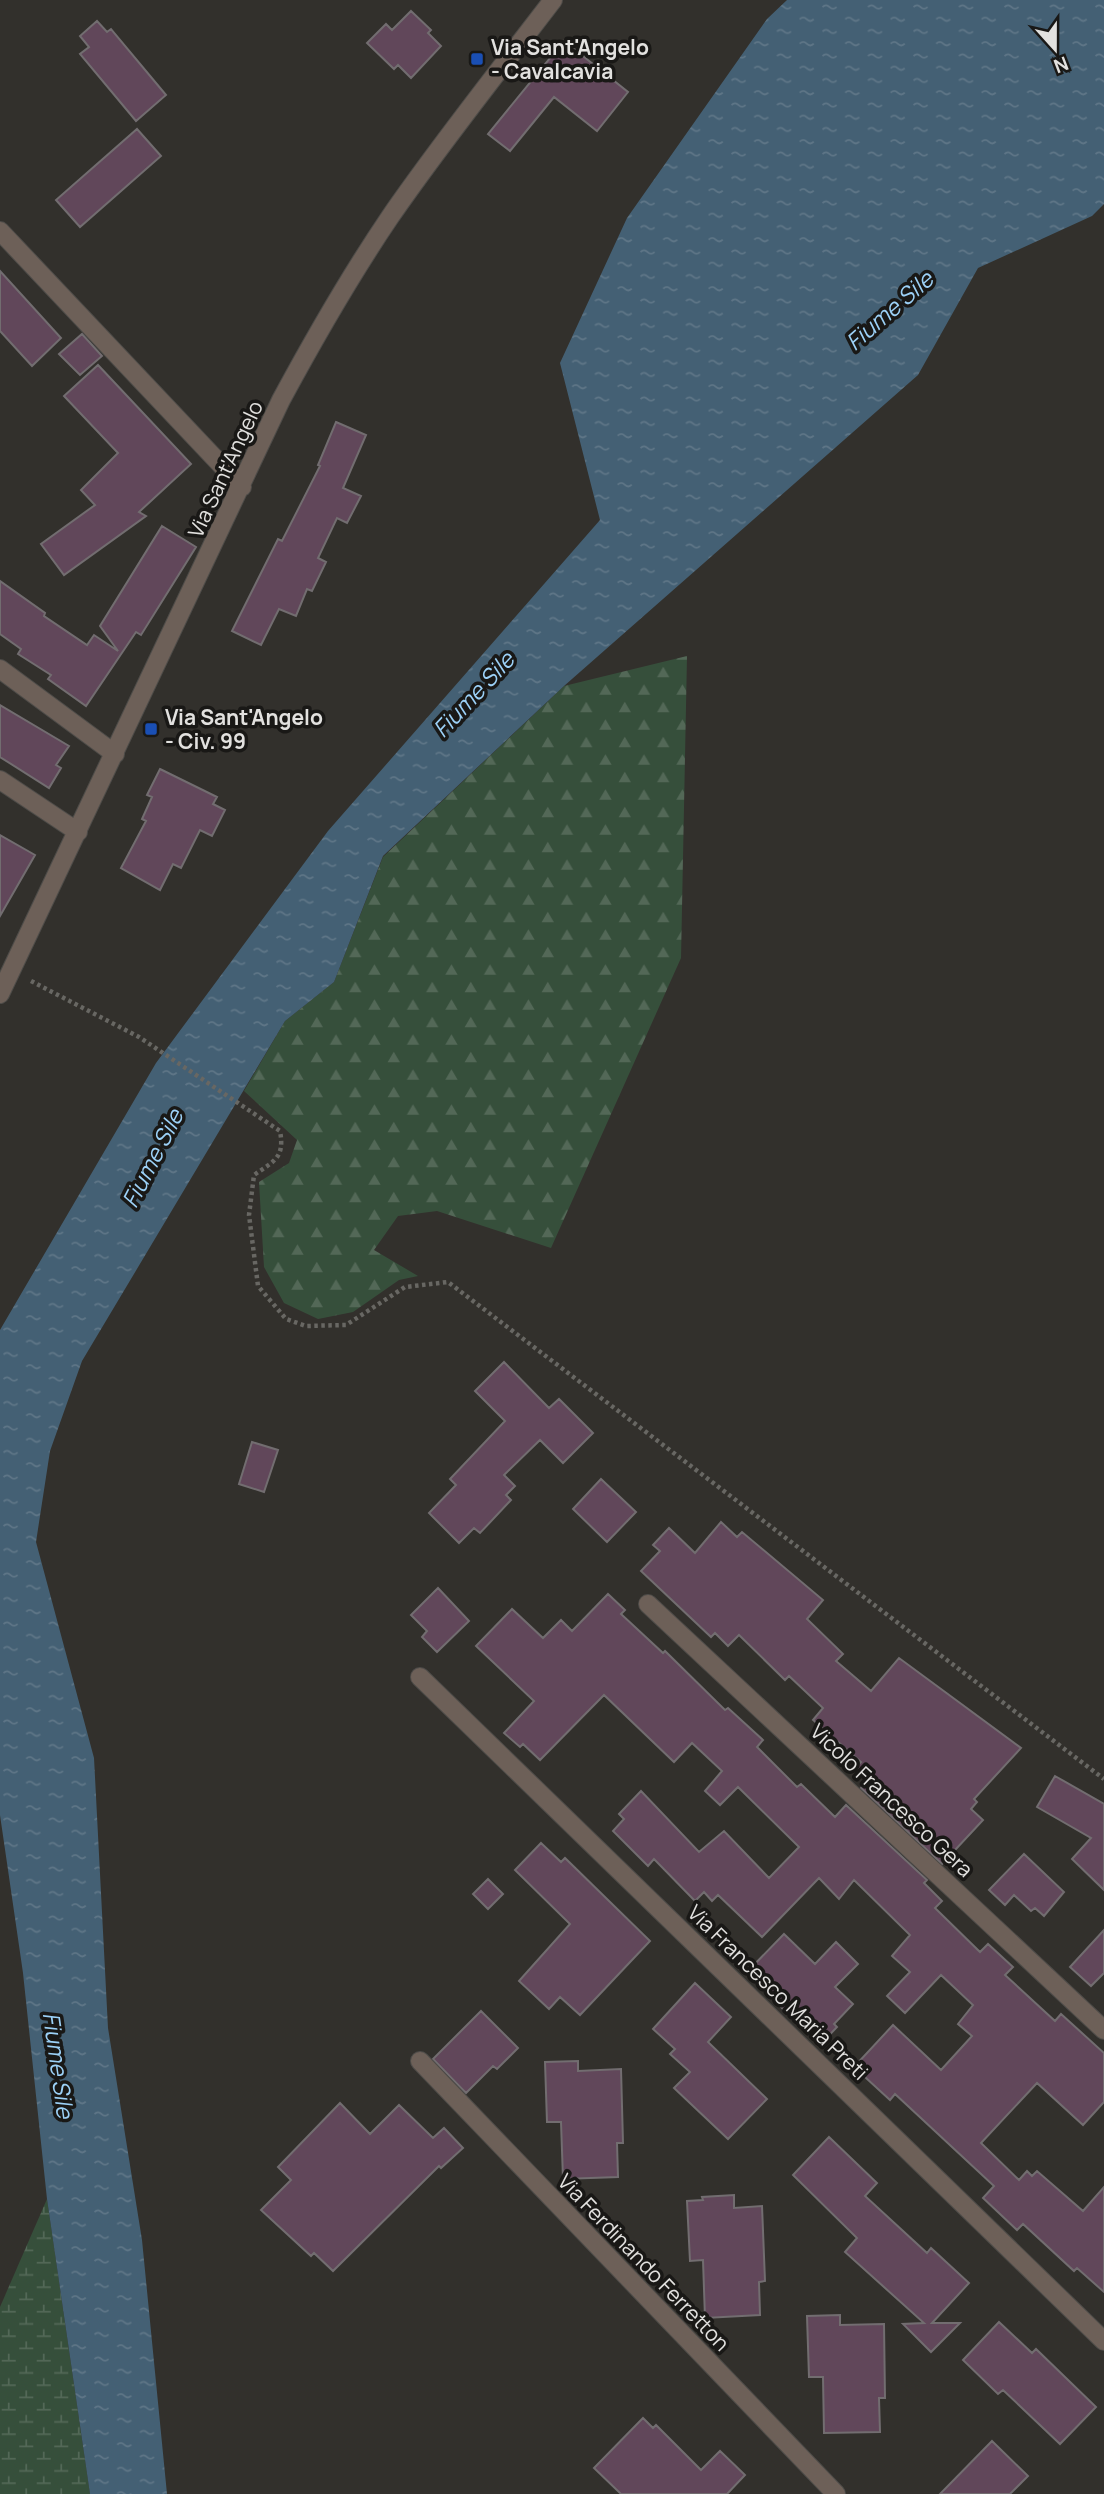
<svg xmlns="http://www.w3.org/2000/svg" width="1104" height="2494" viewBox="0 0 1104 2494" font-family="Manrope,sans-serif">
  <defs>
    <pattern id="forest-firs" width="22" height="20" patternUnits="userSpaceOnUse" patternTransform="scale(1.75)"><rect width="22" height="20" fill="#364f3b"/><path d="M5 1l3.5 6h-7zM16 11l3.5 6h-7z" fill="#536857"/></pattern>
    <pattern id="wetland-marsh" width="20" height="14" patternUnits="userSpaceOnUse" patternTransform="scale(1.75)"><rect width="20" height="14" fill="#364f3b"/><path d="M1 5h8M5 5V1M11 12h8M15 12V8" fill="none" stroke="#536857"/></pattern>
    <pattern id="water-ripples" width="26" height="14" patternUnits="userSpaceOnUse" patternTransform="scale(1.75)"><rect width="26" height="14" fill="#446074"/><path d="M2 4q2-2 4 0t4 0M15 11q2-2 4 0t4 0" fill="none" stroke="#5f7687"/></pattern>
  </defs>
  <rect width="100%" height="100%" fill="#32302c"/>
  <path fill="url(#forest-firs)" d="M687,656l-6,302 -130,290 -114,-37 -39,5 -24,34 44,26 -19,4 -46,32 -35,7 -34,-16 -20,-36 -5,-85 30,-19 8,-23 -53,-49 41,-70 49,-39 49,-125 181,-171z"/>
  <path fill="url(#wetland-marsh)" d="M47,2199l43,295h-90v-187z"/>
  <path fill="url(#water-ripples)" d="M787,0h317v204l-12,12 -114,52 -60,107 -354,311 -181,170 -49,126 -49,39 -203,340 -32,90 -14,91 58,216 14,270 34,212 25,254h-77l-43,-295 -24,-226 -23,-158v-485l156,-267 172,-232 272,-311 -40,-157 67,-145 140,-199z"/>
  <path fill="#61475a" stroke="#726d70" stroke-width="2" d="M411,11l20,19 -3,3 13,13 -30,32 -13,-13 -4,4 -27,-26 19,-19 6,6z
    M97,21l10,11 4,-3 55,66 -30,26 -56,-67 9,-7 -9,-11z
    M564,41l64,51 -31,39 -43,-34 -44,54 -22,-17z
    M137,129l24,27 -81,71 -24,-27z
    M0,271l61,67 -29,28 -32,-35z
    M82,334l20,22 -22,19 -21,-21z
    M98,365l93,99 -52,48 7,4 -82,59 -23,-31 54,-39 -14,-15 37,-37 -54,-57z
    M336,422l30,13 -23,53 18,8 -14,27 -10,-5 -19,40 8,4 -14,29 -5,-2 -11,27 -17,-7 -18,36 -29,-14 46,-92 4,2 38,-75 -2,-1z
    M162,526l34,21 -55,88 -5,-3 -50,74 -38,-27 3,-4 -33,-21 3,-5 -21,-15v-53l45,32 -1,3 43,29 7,-10 24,16 -18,-25z
    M0,705l69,41 -13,19 5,3 -12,20 -49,-31z
    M160,769l57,28 -4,7 12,6 -13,26 -12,-6 -19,38 -8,-4 -13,26 -39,-22 25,-47 -4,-2 10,-22 -5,-2z
    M0,835l35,20 -35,61z
    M504,1362l45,46 10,-9 34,34 -30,30 -23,-23 -36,35 11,11 -9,9 5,5 -31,33 -6,-5 -15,15 -30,-30 27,-28 -6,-6 55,-58 -30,-30z
    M252,1442l26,8 -14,42 -25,-8z
    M601,1479l35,33 -29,30 -34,-33z
    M721,1522l16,15 5,-5 81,68 -16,19 36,35 -7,7 35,30 28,-33 122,90 -47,51 3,3 -6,7 12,11 -41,44 -81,-76 8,-9 -13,-12 5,-5 -48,-42 10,-12 -34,-32 -4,4 -46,-45 -11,11 -13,-13 -4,4 -70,-66 19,-20 -7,-6 16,-17 26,25z
    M438,1588l31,33 -32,31 -15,-15 5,-6 -16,-16z
    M608,1594l17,16 -4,4 42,39 2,-2 60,59 3,-2 35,32 -6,7 40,40 4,-3 34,33 11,-12 81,75 -3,3 18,18 -7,7 45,44 8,-8 25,23 -8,8 50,46 6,-7 43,39v49l-21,23 -46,-42 -56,60 38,37 8,-9 5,5 5,-5 46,40 21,-24v105l-27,-24 -3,3 -51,-47 -6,6 -34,-32 11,-12 -99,-92 -5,6 -36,-33 39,-42 48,45 31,-34 -14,-12 15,-19 -32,-30 -36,38 -18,-17 23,-24 -18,-16 18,-21 -56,-55 -15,19 -20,-21 -57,59 -44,-42 -6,6 -8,-9 -9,9 -41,-42 -6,7 -35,-35 11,-12 -5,-5 22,-23 58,61 25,-21 45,47 30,-31 -61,-60 -18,18 -15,-14 17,-20 -30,-28 -18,19 -70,-67 -64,65 -17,-16 -3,3 -16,-14 30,-32 -58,-55 36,-37 31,29 18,-18 11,11z
    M1055,1776l49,28v86l-32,-31 19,-21 -54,-31z
    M541,1843l20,19 4,-4 85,83 -70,74 -20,-18 -11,12 -30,-28 51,-57 -55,-54z
    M1024,1854l40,38 -20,24 -9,-8 -4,3 -17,-16 -9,10 -16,-15z
    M488,1879l15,15 -15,15 -15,-15z
    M1104,1930v43l-13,13 -21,-19z
    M784,1934l31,30 21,-22 22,22 -23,23 18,17 -19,20 3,3 -17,18 -74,-72z
    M695,1983l36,34 -23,25 59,57 -39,40 -54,-51 16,-16 -20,-18 5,-5 -22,-20z
    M481,2011l37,37 -21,21 -4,-3 -27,27 -33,-34z
    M578,2061v10l43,-2 2,74h-6l1,34 -55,2 -2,-57h-14l-2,-60z
    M340,2103l30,31 29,-29 34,33 11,-10 19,20 -22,20 -2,-2 -106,105 -19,-18 -3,3 -50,-46 30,-30 -13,-13z
    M829,2137l48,46 -12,13 62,57 4,-5 38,35 -37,40h28l-29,29 -28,-28 21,-1 -79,-71 12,-14 -64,-63z
    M734,2195v13l28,-2 3,75 -6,1 1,33 -55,3 -2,-58 -13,1 -3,-60 16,-1 -1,-3z
    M840,2315v10l44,-1 1,74h-6l1,34 -56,1 -1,-56h-14l-2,-61z
    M999,2322l33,31 4,-4 60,58 -36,37 -57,-54 -5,4 -35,-34z
    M643,2418l10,10 3,-3 45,45 19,-19 25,24 -18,19h-106l-27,-26z
    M992,2441l36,35 -18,18h-70z"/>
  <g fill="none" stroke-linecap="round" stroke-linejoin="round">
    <g stroke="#4e4c49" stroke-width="20">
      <path id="minor" d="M0,231l242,256
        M0,669l115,85
        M0,780l78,52
        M0,994l281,-594c34,-63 69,-124 109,-183 51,-74 108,-145 163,-217
        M648,1604l456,426
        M420,1677l684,664
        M420,2061l416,433"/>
    </g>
    <path stroke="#686763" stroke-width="4.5" stroke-dasharray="3.5 3.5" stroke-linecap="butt" d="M31,981l108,56 141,94c5,27 -6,30 -26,44l-5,40 9,71 28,33 20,7 40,-1 59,-38 43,-5 656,497"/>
    <use href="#minor" stroke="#6d6058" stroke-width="18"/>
  </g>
  <g fill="#1a4fb4" stroke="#191816" stroke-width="2.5">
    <rect x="470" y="52" width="14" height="14" rx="3.5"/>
    <rect x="144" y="722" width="14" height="14" rx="3.5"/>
  </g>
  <g text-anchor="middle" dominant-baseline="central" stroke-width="7" stroke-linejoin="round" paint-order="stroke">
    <g font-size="21" font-weight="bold" fill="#e2e1df" stroke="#191816" text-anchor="start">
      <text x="491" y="47">Via Sant'Angelo<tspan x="491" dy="24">- Cavalcavia</tspan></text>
      <text x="165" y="717">Via Sant'Angelo<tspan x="165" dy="24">- Civ. 99</tspan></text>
    </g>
    <g font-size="21" fill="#e2e1df" stroke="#191816">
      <text transform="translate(225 469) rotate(-65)">Via Sant'Angelo</text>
      <text transform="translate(892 1800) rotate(43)">Vicolo Francesco Gera</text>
      <text transform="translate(778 1992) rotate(44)">Via Francesco Maria Preti</text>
      <text transform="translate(644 2262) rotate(46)">Via Ferdinando Ferretton</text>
    </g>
    <g font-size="23" font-style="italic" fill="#9cd1f7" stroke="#191816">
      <text transform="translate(889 310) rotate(-41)">Fiume Sile</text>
      <text transform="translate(473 694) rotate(-47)">Fiume Sile</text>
      <text transform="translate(152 1158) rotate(-63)">Fiume Sile</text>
      <text transform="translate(59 2065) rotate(82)">Fiume Sile</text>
    </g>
  </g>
  <g transform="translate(1055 49) rotate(159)" stroke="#191816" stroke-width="5" paint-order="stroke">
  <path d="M0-5L12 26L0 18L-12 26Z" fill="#e2e1df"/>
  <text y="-10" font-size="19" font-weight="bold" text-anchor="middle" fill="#e2e1df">N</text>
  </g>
</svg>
